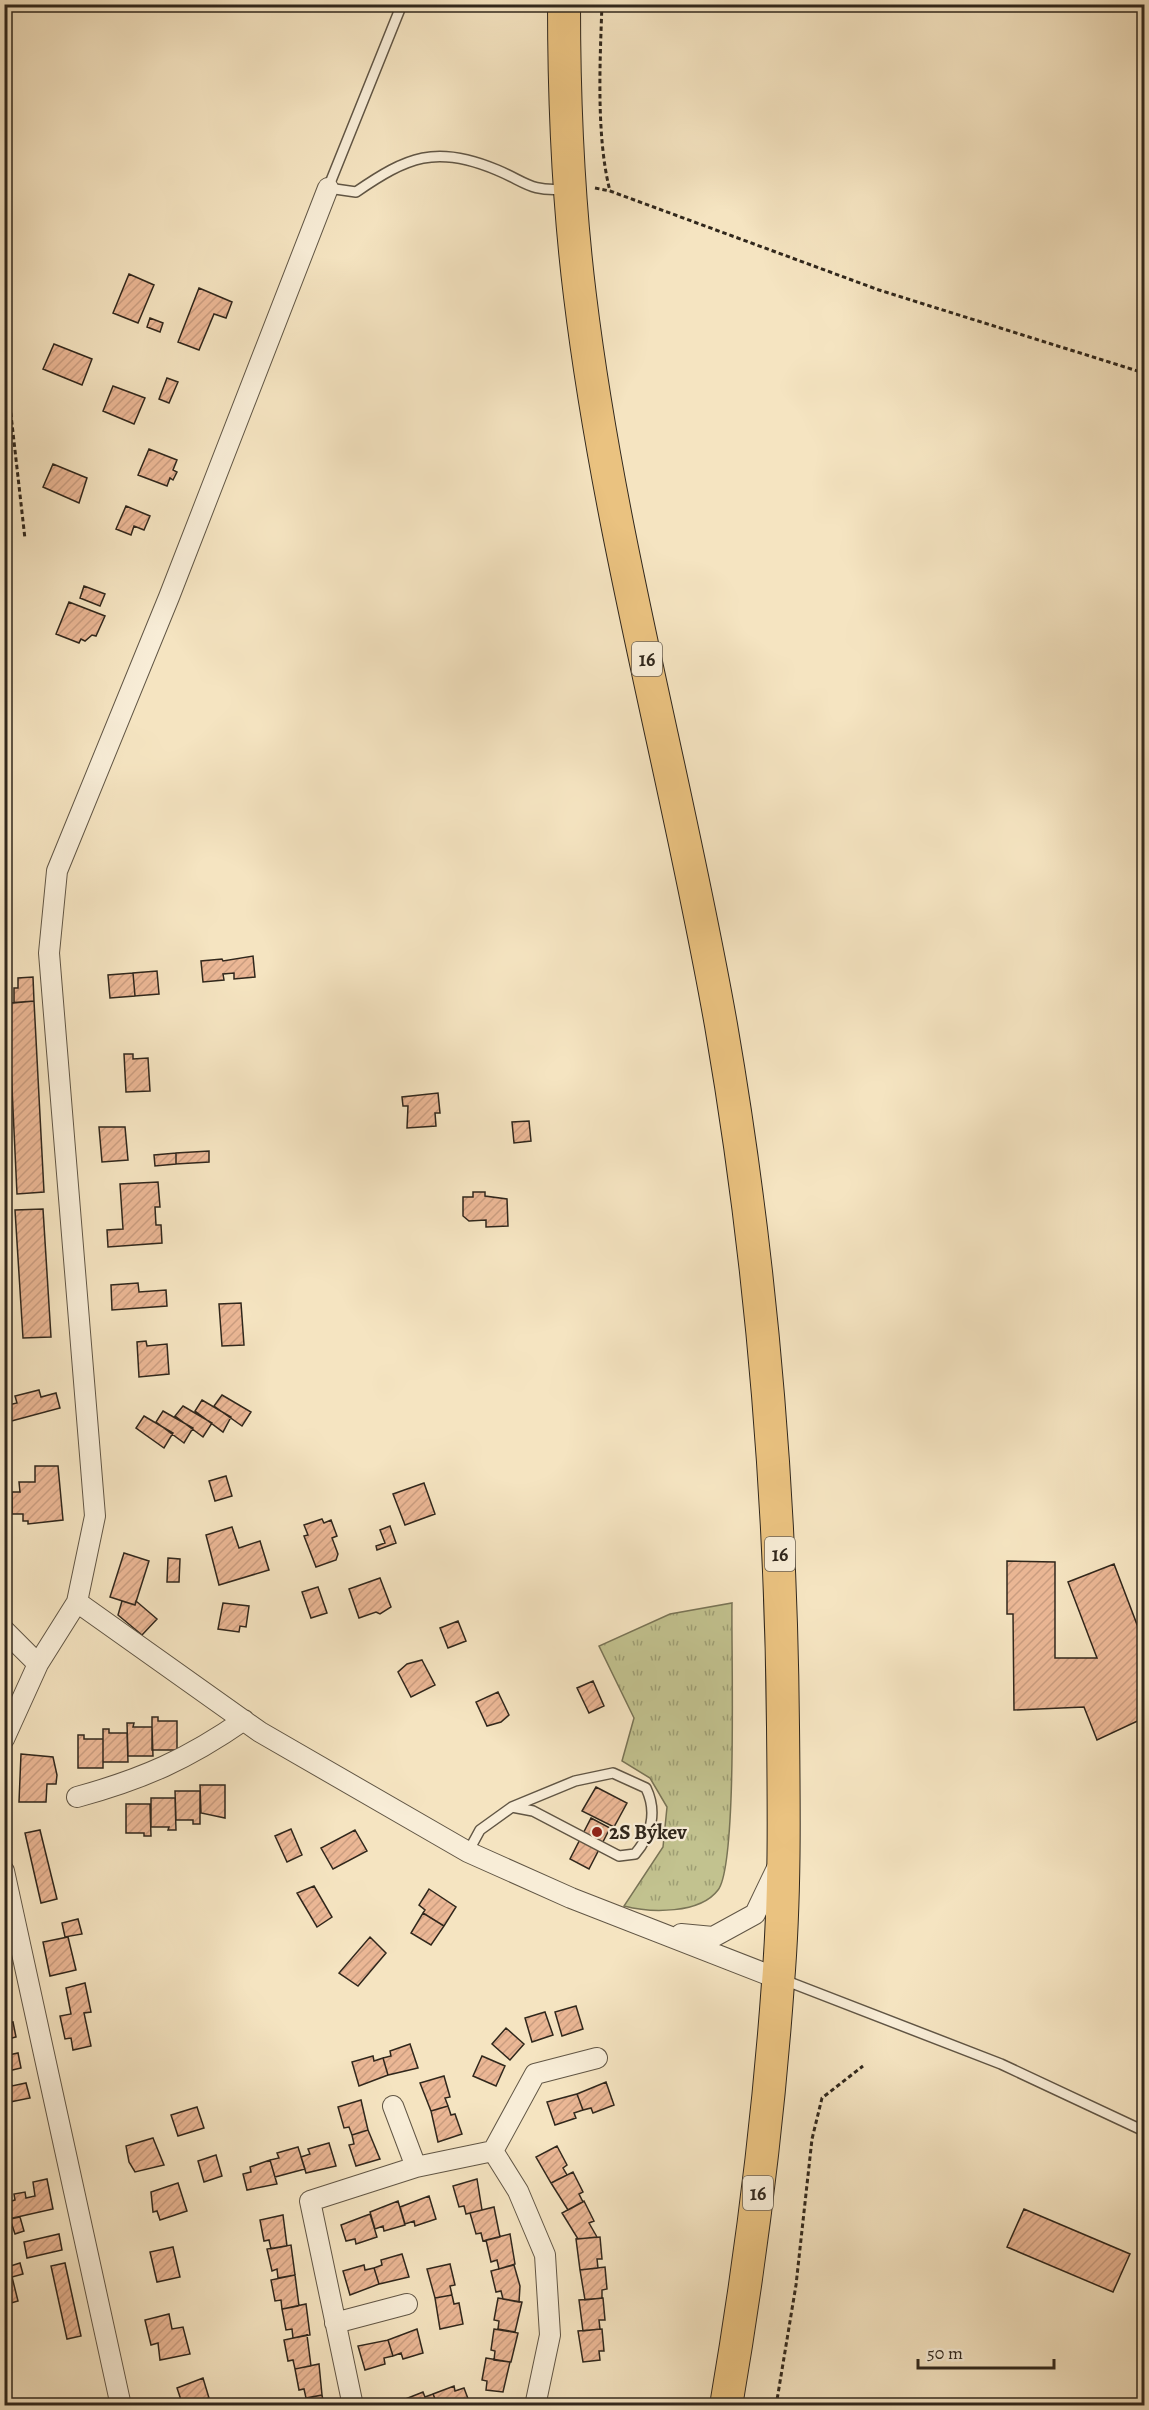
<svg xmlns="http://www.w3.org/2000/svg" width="1149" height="2410" viewBox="0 0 1149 2410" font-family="Alegreya,serif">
  <defs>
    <pattern id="grass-tufts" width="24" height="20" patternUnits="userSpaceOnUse" patternTransform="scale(1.5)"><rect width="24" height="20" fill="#c2c28f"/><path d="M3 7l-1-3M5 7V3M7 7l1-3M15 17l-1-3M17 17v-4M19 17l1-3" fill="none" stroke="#9e9e74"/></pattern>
    <pattern id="building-hatch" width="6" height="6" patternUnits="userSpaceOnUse" patternTransform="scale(1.5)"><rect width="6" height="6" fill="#ebb795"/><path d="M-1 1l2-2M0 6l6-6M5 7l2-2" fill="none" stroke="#ca9d80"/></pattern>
  </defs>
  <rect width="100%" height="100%" fill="#f5e4c1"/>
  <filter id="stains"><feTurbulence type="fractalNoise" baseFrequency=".00333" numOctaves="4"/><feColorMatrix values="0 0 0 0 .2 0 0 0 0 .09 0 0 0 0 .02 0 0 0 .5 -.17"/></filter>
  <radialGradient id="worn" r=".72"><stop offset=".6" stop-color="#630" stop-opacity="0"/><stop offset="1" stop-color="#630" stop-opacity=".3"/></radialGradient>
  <path fill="url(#grass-tufts)" stroke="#797456" stroke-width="1.5" d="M732,1603c-1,45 6,262 -14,287 -18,24 -67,23 -94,16l39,-59 4,-40 -17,-29 -28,-17 12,-43 -35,-72 71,-32z"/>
  <path fill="url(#building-hatch)" stroke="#30271c" stroke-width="1.5" d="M129,274l25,11 -16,38 -25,-10z
    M199,288l33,14 -6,16 -12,-4 -15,36 -21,-8z
    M150,318l13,5 -3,9 -13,-5z
    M54,344l38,15 -10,26 -39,-16z
    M167,378l11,4 -9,21 -10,-4z
    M113,386l32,12 -11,26 -31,-13z
    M149,449l28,11 -4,10 4,2 -4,8 -3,-2 -3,8 -29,-11z
    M53,464l34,14 -8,25 -36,-16z
    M126,506l24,10 -6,14 -10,-4 -3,9 -15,-6z
    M84,586l21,8 -5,12 -20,-8z
    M69,602l36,14 -9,20 -4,-1 -7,6 -4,-2 -2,4 -23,-9z
    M253,956l2,21 -21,2v-6l-11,1 1,6 -21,2 -2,-21 21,-2 1,2z
    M157,971l2,23 -24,2 -2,-23z
    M133,973l2,23 -25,2 -2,-23z
    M33,977l1,24 -20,2v-15h4v-10z
    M34,1001l10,191 -27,2 -9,-191z
    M124,1054h9v5l15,-1 2,33 -24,1z
    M438,1093l2,20h-5l1,13 -29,2 1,-22h-5l-1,-9z
    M529,1121l2,20 -17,2 -2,-21z
    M99,1127h26l3,33 -26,2z
    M209,1151v11l-33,2v-11z
    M176,1153v11l-21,2 -1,-11z
    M158,1182l2,25h-5l1,18h5l1,18 -54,4 -1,-17 16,-1 -3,-45z
    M473,1192h12v4l22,3 1,27 -22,1v-7l-17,1 -6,-5v-19h10z
    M43,1209l8,128 -28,1 -8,-128z
    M138,1283l1,9 27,-2 1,16 -55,4 -1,-25z
    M241,1303l3,42 -22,1 -3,-42z
    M4,1319l7,25 -7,2z
    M146,1341l1,5 20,-2 2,30 -30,3 -2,-35z
    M39,1390l2,7 15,-4 4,15 -56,15v-17l13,-3 -2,-7z
    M222,1395l29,17 -9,14 -28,-20z
    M202,1400l29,17 -8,15 -28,-21z
    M183,1406l29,17 -9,14 -28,-21z
    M163,1411l30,17 -9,15 -28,-21z
    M144,1416l29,17 -9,15 -28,-20z
    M35,1466h23l5,54 -35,4v-3h-5v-7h-11v-22h8l-1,-10h16z
    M226,1476l6,20 -17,5 -6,-20z
    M424,1483l11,31 -30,11 -12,-31z
    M322,1519l2,4 7,-3 6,16 -5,2 6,16 -2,6 -20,7 -12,-31 4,-1 -4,-10z
    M390,1526l6,17 -19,7 -1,-4 9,-3 -5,-13z
    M232,1527l7,21 21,-7 9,29 -50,15 -13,-50z
    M124,1553l25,8 -14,44 -25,-8z
    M168,1558l12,1 -1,23h-12z
    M1007,1561l48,1v96h42l-29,-76 46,-18 30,79v75l-47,22 -13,-33 -70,3 -1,-96h-6z
    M380,1578l11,29 -11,7 -4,-2 -17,6 -10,-29z
    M318,1587l9,26 -16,5 -9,-26z
    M122,1601l13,4 1,-4 21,18 -15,16 -24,-20z
    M223,1603l26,3 -3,21 -6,-1 -1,6 -21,-3z
    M458,1621l8,20 -18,7 -8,-20z
    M422,1660l13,25 -24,12 -13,-25 9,-8z
    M593,1681l11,25 -15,7 -12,-25z
    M498,1692l11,23 -8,7 -14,4 -11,-24z
    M152,1717h6v4h19v29h-25z
    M127,1723h7l-1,4h19l1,29h-25z
    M103,1729h6v4h18l1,29h-25z
    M78,1735h6v4h19v29h-25z
    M21,1754l32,3 4,18 -1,9h-9l-1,18h-27z
    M200,1785h25v33l-24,-5z
    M596,1787l31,16 -13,24 -32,-16z
    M175,1791h25v33h-7v-4h-17z
    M151,1798h24l1,32h-8l1,-3h-18z
    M126,1804h24l1,32h-7v-3h-18z
    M591,1818l19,10 -21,41 -19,-10z
    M291,1829l11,26 -15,7 -12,-26z
    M40,1830l17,69 -16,4 -16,-70z
    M355,1830l12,21 -34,18 -12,-21z
    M314,1886l18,31 -15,10 -20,-34z
    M429,1889l27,18 -12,19 -21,-13 2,-3 -6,-5z
    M423,1913l21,13 -13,19 -20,-12z
    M78,1919l4,15 -17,3 -3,-14z
    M68,1937l8,33 -26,6 -7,-34z
    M370,1937l16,16 -28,33 -19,-13z
    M85,1983l6,29 -7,1 7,33 -18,4 -2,-12 -6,1 -5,-23 11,-2 -5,-26z
    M5,1991l4,16 -5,1v-16z
    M576,2006l7,23 -21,7 -7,-24z
    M545,2012l8,23 -21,7 -7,-24z
    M13,2022l3,15 -12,3v-16z
    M506,2028l18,16 -14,16 -18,-16z
    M410,2044l8,24 -30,7 -5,-17 8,-2 -1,-5z
    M18,2053l3,15 -17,4v-16z
    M373,2056l1,5 9,-3 5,17 -29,11 -7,-24z
    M482,2056l23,10 -9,20 -23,-10z
    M444,2076l6,21 -5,1 3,8 -17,5 -11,-28z
    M10,2080l2,6 14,-3 4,15 -25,5 -1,-22z
    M606,2082l8,23 -21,8 -2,-5 -8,2 -6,-16z
    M577,2094l6,16 -9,3 2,5 -21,7 -8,-23z
    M361,2100l7,30 -16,5 -3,-8 -5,1 -6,-21z
    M448,2106l3,9 4,-1 7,20 -24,8 -7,-31z
    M197,2107l7,21 -26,8 -7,-21z
    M368,2130l12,29 -24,7 -7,-21 5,-1 -2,-9z
    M153,2138l11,27 -29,7 -6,-10 -3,-16z
    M329,2143l7,23 -30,7 -5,-16 9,-3 -2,-5z
    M557,2146l10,19 -4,3 4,7 -16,8 -15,-26z
    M298,2147l7,22 -30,8 -5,-17 9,-2 -2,-5z
    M216,2155l6,21 -18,6 -6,-21z
    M270,2160l7,24 -30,6 -4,-16 8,-2 -1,-5z
    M573,2172l10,20 -4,2 4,8 -15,8 -17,-27z
    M47,2179l6,30 -49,11v-17l11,-3 -1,-6 11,-2 1,6 9,-2 -2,-14z
    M477,2179l5,31 -16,4 -2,-8 -5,1 -6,-21z
    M178,2183l9,28 -27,9 -3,-9 -4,1 -2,-20z
    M429,2196l7,23 -21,7 -1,-5 -9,3 -5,-17z
    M398,2201l7,24 -21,6 -1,-5 -8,3 -5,-17z
    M584,2201l10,20 -5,2 8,14 -19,2 -16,-26z
    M494,2207l6,30 -17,4 -2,-8 -5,1 -6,-21z
    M1024,2209l106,45 -17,38 -106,-45z
    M370,2214l7,23 -21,7 -1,-5 -9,2 -5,-16z
    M283,2215l4,31 -16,3 -2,-9 -5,1 -4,-21z
    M20,2217l4,14 -9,3 -5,-15z
    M59,2234l3,16 -35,8 -3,-16z
    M510,2234l5,30 -16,5 -2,-9 -6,2 -5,-22z
    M600,2237l2,22h-5l1,9 -18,2 -4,-31z
    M291,2245l4,30 -17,3 -1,-9 -5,2 -5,-22z
    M173,2247l7,30 -23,5 -7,-30z
    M402,2254l7,23 -30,7 -5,-16 8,-3 -1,-5z
    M20,2263l3,11 -11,3 6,24 -14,4v-37z
    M65,2263l16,73 -14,3 -16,-73z
    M450,2264l5,21 -5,1 2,9 -17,3 -8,-29z
    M364,2265l1,5 9,-2 5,16 -29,11 -7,-24z
    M514,2265l6,21 -1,16 -16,-3 -2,-8 -5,1 -5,-21z
    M605,2267l2,22 -5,1v8l-17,2 -5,-30z
    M295,2275l4,31 -17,3 -1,-9 -6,1 -4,-21z
    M452,2295l2,9 5,-1 4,21 -23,5 -5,-31z
    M498,2298l24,4 -7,30 -17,-3 1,-8 -5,-1z
    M603,2298l2,22h-6l1,9 -17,2 -4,-31z
    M306,2304l4,31 -17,3 -1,-9 -6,1 -4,-21z
    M169,2314l3,15 11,-2 7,27 -30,6 -2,-17 -7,2 -6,-25z
    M417,2329l6,24 -20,6 -2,-6 -8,3 -5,-16z
    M494,2329l24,4 -7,29 -17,-2 1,-9 -4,-1z
    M602,2329l2,22h-5l1,9 -17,2 -5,-31z
    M307,2335l4,31 -16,3 -2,-9 -5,1 -4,-21z
    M388,2340l5,16 -9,2 1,6 -20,6 -7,-24z
    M486,2358l24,4 -7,30 -17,-2 1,-9 -5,-1z
    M319,2364l3,31 -16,3 -2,-9 -5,1 -4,-21z
    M203,2378l6,20 -10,3 1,5h-17l-6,-18z
    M454,2386l1,5 9,-3 6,16 -32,2 -5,-12z
    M423,2392l2,5 8,-3 5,12h-33l-2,-6z
    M322,2395l2,11h-25l-1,-6z"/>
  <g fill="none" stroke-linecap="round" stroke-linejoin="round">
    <g stroke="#615645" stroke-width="12">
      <path id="service" d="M402,4l-74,184 28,4c51,-35 80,-48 141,-22 29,12 33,22 68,19
        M468,1852l12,-22 32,-23 21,4 86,45 16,-2c17,-20 22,-43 11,-66l-33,-15 -38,8 -63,26
        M784,1980l217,84 143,67"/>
    </g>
    <g stroke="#615645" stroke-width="22">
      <path id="minor" d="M77,1602l183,130 208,120 103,46 208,81
        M4,1630l34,34
        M4,1739l34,-75 39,-62 18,-86 -46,-563 8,-82 112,-274 159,-409
        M77,1797c66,-18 111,-38 167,-77
        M4,1871l117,535
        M681,1934l32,3 42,-23 23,-48
        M393,2106l23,61
        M493,2151l25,40 27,64 5,80 -15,71
        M335,2323l72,-19
        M353,2406l-43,-205 106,-34 77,-16 42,-77 62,-16"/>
    </g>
    <g stroke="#30271c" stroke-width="34">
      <path id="primary" d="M564,4c0,98 4,195 16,292 30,246 98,485 141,729 40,232 60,467 62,702 1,86 2,171 -5,256 -10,142 -28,282 -52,423"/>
    </g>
    <path stroke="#30271c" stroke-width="3" stroke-dasharray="4.5 3" stroke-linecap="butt" d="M602,4c-2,57 -6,133 8,187
      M595,188l15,3 269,99 265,83
      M4,353l21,186
      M776,2406l20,-121 16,-146 10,-41 41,-32"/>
    <use href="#service" stroke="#f8edd7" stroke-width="9"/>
    <use href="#minor" stroke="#f8edd7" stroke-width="20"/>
    <use href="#primary" stroke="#eac280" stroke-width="32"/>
  </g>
  <circle fill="#8f2418" stroke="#f8edd7" stroke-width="2" cx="597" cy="1832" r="6"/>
  <g text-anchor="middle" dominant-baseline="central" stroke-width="4.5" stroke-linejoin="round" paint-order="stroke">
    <g fill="#f8edd7" stroke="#6c6254" stroke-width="1.5">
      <rect x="632" y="642" width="30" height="34" rx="4.5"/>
      <rect x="765" y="1537" width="30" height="34" rx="4.5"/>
      <rect x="743" y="2176" width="30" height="34" rx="4.5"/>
    </g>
    <g font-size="20" font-weight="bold" fill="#30271c">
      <text x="647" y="659">16</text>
      <text x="780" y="1554">16</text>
      <text x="758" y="2193">16</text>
    </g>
    <g font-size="21" font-weight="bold" fill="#30271c" stroke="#f8edd7" text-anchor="start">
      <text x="609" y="1832">2S Býkev</text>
    </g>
  </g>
  <rect width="1149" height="2410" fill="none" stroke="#f5e4c1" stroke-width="24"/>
  <rect x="6" y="6" width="1137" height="2398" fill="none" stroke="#30271c" stroke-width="3"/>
  <rect x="12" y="12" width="1125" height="2386" fill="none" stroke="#30271c" stroke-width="1.5"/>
  <path d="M918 2359v9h136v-9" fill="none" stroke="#30271c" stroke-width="3"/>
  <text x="927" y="2359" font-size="18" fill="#30271c" stroke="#f8edd7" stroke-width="4.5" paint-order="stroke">50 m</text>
  <rect width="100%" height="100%" filter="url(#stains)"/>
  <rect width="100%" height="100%" fill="url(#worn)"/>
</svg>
